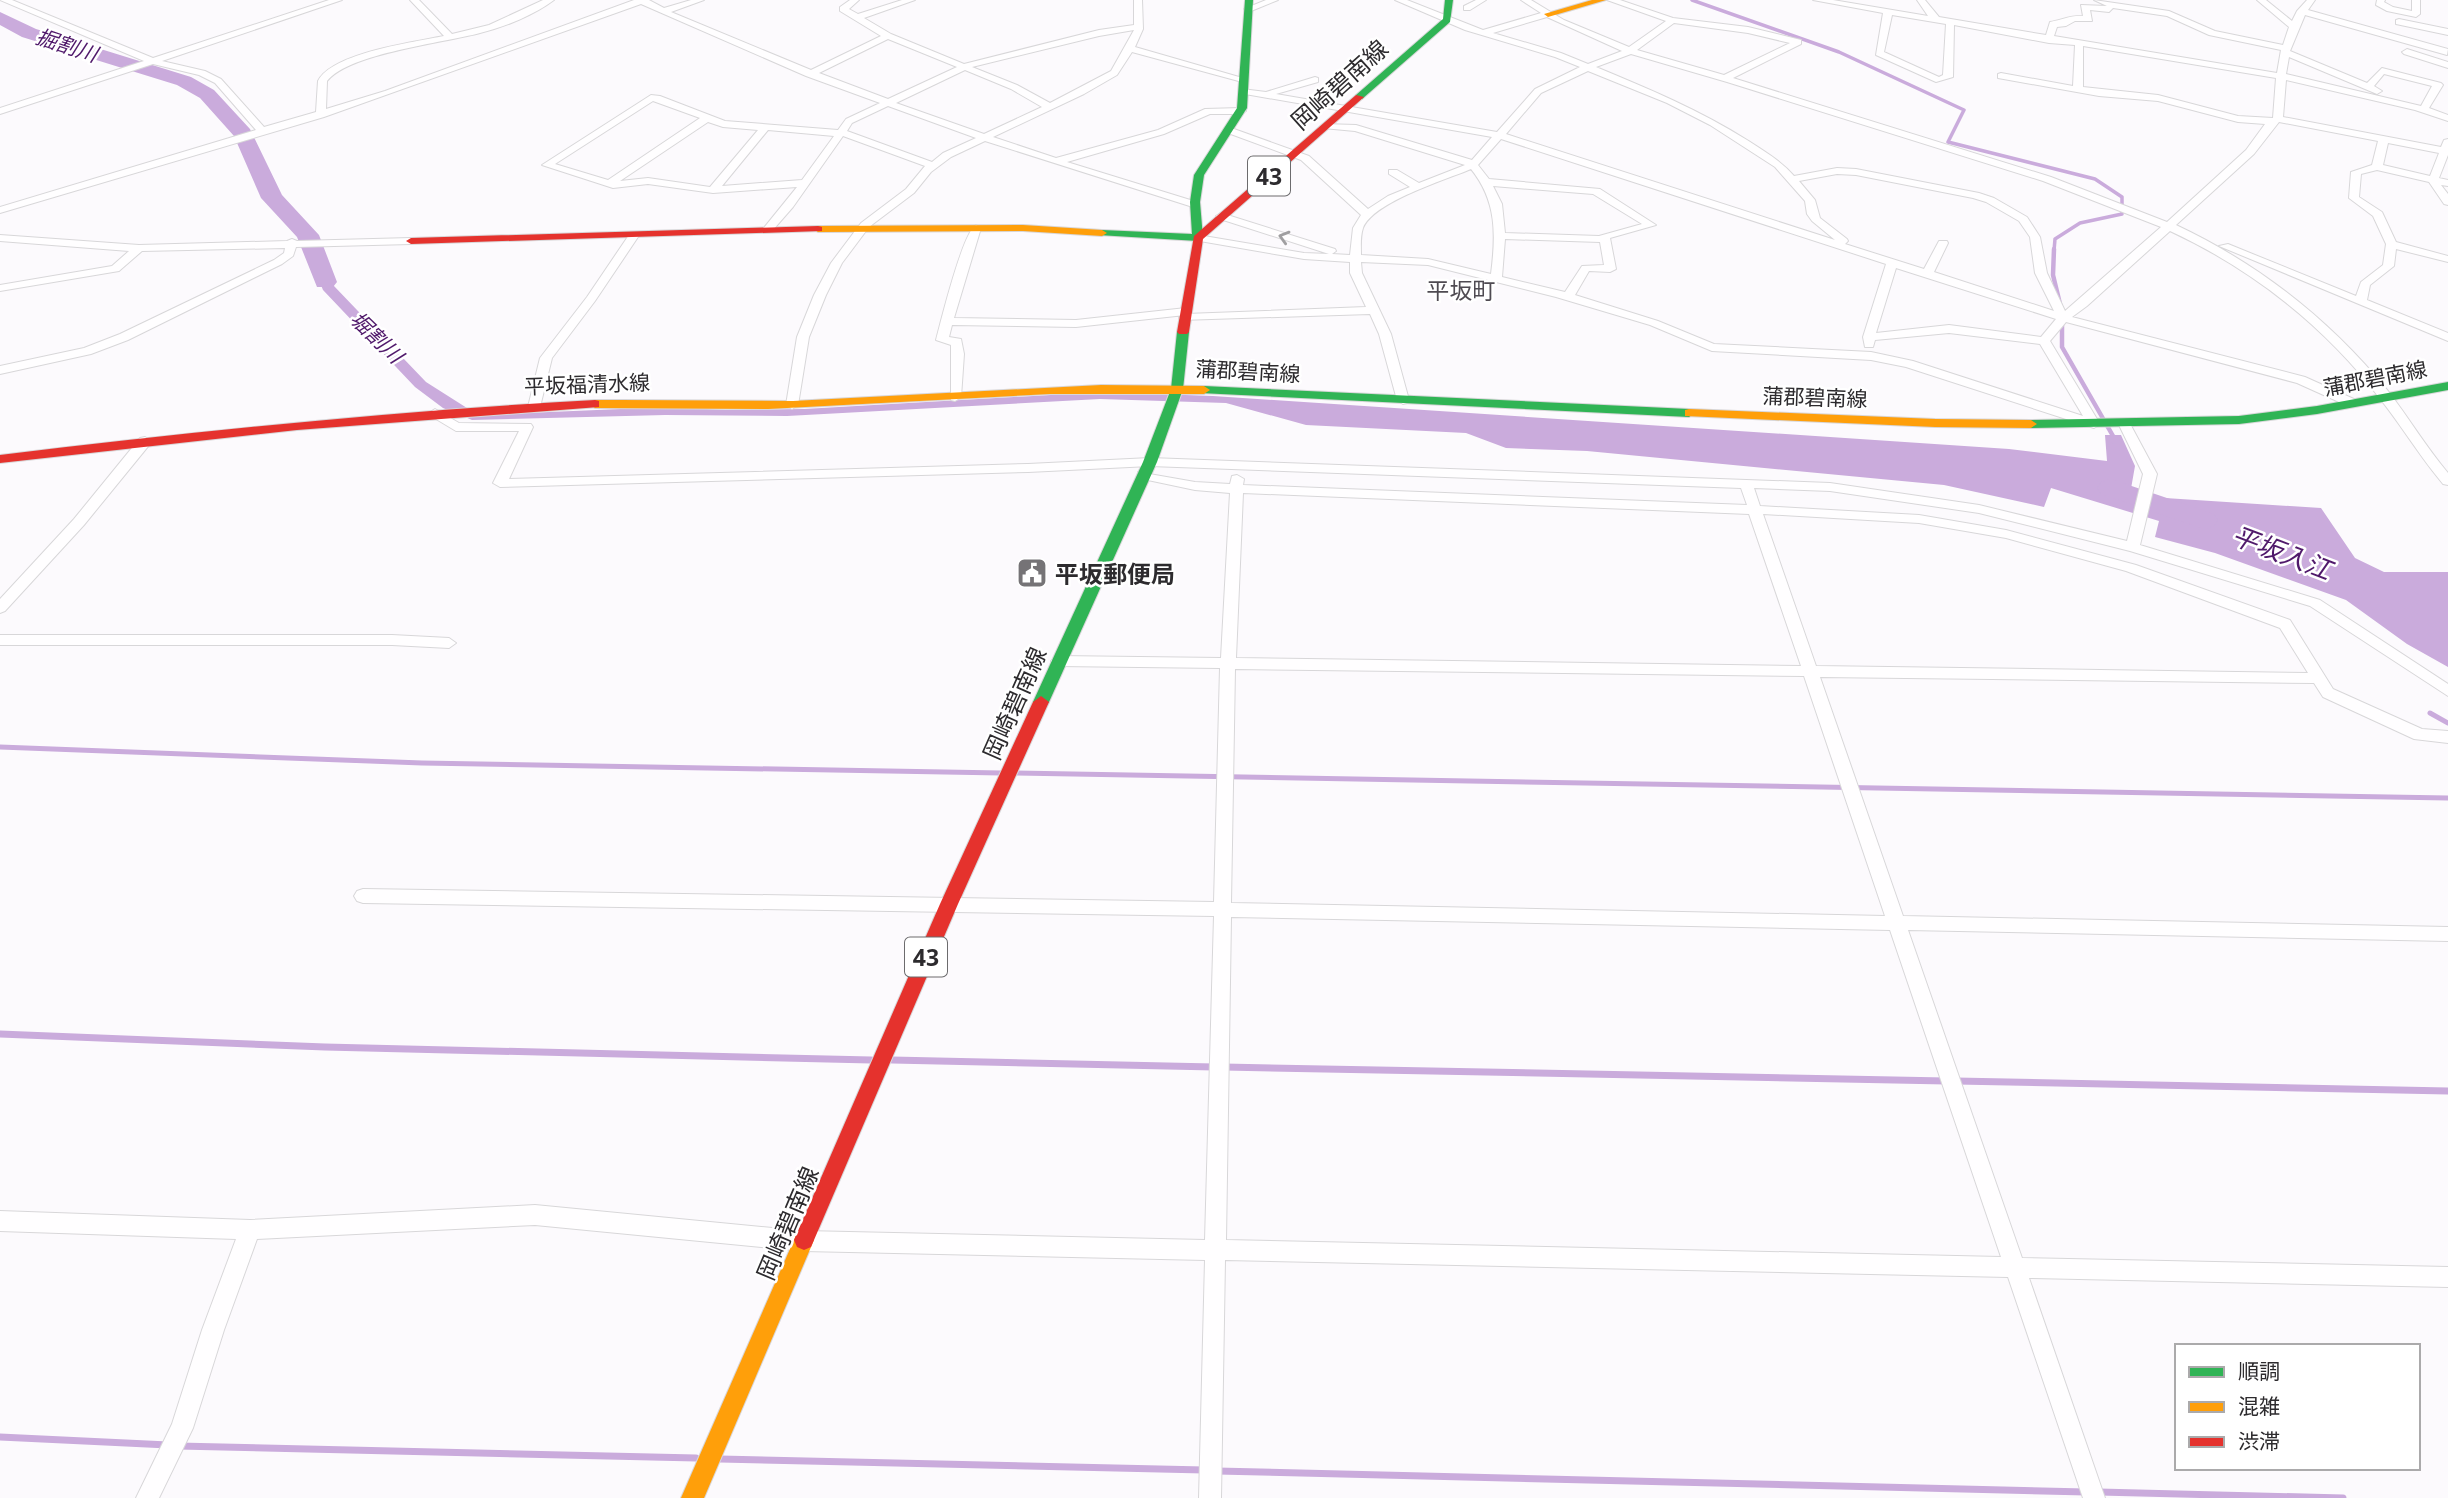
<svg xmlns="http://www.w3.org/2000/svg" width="2448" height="1498" viewBox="0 0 2448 1498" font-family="'Noto Sans','Noto Sans JP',sans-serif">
  <rect width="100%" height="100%" fill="#fcfafd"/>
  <path fill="#caabdc" d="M319,247l15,39 92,96 52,33 190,-8 58,3 78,-1 298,-17 111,4 796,53 98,12 -2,-26h16l14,31 -6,34 32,11 4,-13 156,10 34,50 29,14h64v95l-41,-23 -61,-44 -131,-47 -60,-16 4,-16 -108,-33 -7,19 -100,-22 -357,-34 -81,-3 -40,-15 -160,-8 -80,-22 -126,-4 -313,17 -122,-1 -193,5 -29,-12 -28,-21 -92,-97 -17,-42z"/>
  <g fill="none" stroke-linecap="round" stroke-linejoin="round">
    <path stroke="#caabdc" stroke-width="3.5" d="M1692,0l147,52 125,58 -16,32 147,37 27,18v17l-42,9 -25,16 -1,12"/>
    <path stroke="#caabdc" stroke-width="4.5" d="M2054,249l-1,26 7,29
      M2062,321v26l51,89v5"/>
    <path stroke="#caabdc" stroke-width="5" d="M2430,713l18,10
      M0,747l422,16 579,10
      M1014,773l1434,25"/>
    <path stroke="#caabdc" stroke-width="7" d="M0,1034l325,13 546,13
      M892,1060l322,7
      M1224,1067l722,14
      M1956,1081l492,10
      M0,1437l168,8
      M178,1446l518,12
      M720,1459l484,11
      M1217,1471l869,21
      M2099,1492l244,6"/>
    <path fill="#caabdc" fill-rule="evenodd" d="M0,12l36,17 155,48 23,13 36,39 32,66 37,40 18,47 -4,5h-16l-20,-50 -36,-39 -27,-62 -34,-38 -23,-13 -155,-48 -22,-12z
      M2111,479l103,35 4,6 -4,6 -10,3 -103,-35 -4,-6 4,-6z"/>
    <g stroke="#d8d7d9" stroke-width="2">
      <path id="street" d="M0,0h12l141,58 176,-58h13l-180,61 43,10 16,8 43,48 52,-15 2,-31c14,-28 96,-39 126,-45l-34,-36h9l33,34 37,-9 54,-25h11c-20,15 -49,27 -74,33 -37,10 -130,20 -153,48l-1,28 59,-18 249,-91h15l15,8 27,-8h13l-33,12 140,58 70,-34 -41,-25v-4l10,-7h9l-10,9 9,5 44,-14h13l-51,18 27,16 73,30 135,-34 35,-5v-25h8l1,29 -8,18 111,32v4l-114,-31 -15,23 -33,19 -91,43 63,21 102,-28 47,-21 36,-1 5,3 -5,3h-31l-46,20 -97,28 133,41v4l-4,1 -211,-67 -34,16 -20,15 -17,21 -45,34 -27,36 -16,32 -17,42 -11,68 -6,4 -6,-4 11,-68 17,-42 17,-32 30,-40 45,-34 19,-23 -82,-30 -50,71 -21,24 -4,1 -5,-3 34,-42 -84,6 -65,-9 -35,4 -71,-23 109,-70 9,1 65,25 113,9 8,-11 34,-16 -74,-27 -165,-72 -317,113 -324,96v-6l256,-77 -41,-47 -16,-8 -46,-11 -153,50v-6l144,-47zM1134,30l-23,41 -61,32 -33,-18 -45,-18 127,-31zM888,39l69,28 -69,32 -69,-26zM965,70l46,19 31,18 -58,27 -88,-31zM653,101l47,17 -92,62 -53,-16zM888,106l88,32 -33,15 -11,9 -85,-31 5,-8zM708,122l15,5 35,3 -48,57 -62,-9 -28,3zM768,130l66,6 -32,44 -80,6z
        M1266,0h12l-27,11 -7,-2z
        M1395,0h12l76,30 58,-17 -20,-13h10l33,20 65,27 37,-26 -59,-21h13l53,18 75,9 53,13v4l-68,34 318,99 116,45 79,-72 19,-26 -27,-2 -80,-21 -59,-5 -101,-18v-4l3,-1 72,13 2,-41 -26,-2 -95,-18 -1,52 -17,5 -60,-27 7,-42 -70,-13h20l95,16 -11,-16h8l14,17 107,18 4,-13c12,-2 21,-7 33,-6l-2,-11 26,1 -13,-6 75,11 46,20 68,14 6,-18 -32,-27h9l26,21 5,-10 10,-11h8l-7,10 140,39 -1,6 -142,-40 -15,36 77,32 15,-15 59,15 2,2 -14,23 19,7v6l-33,-11 -129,-30 -3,37 158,30 3,-7 4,-1v16l-9,23 9,2v6l-7,-1 7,9v11l-4,-1 -15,-22 -52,-12 -16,4 -2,23 23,15 14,30 52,14v6l-52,-13 -2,17 -24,19 -3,15 81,33v8l-229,-95 9,-2 128,52 5,-14 22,-17 3,-21 -13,-28 -24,-18 2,-26 21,-7 6,-24 -99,-19 -25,32 -78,71c83,39 154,95 212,166 21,27 38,56 60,82v12l-5,-1 -8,-10c-19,-24 -35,-50 -54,-74 -55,-73 -129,-131 -211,-169l-83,75 -15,11 233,60 51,23v6h-8l-51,-23 -231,-61 -16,19 50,83 -6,4 -188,-61 -35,-7 -159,-9 -62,-26 -94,-28 -128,-32 -67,-3 1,11 29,61 18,66 -2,3 -4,1 -6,-4 -18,-66 -9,-20 -189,6 -2,-2 6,-3 -109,12 -124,-2 -3,12 12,2 3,15 -3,43 -6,4 -4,-1v-55l-15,-5c5,-19 27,-109 40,-115l5,3 -27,90 122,2 110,-12 6,3 -6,3 180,-7 -16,-34v-11l-46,-3 -110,-19 -1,-2 5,-3 106,18 25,1 -112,-36 -1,-2 5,-3 114,36 1,2 -4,3 18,1 3,-27 8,-13 -60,-55 -73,-27v-4h6l75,27 59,53 20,-13 22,-9 -21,-13v-4h8l22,13 46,-18 -110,-34 -32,-3v-4l33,1 116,35 20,-23 -247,-43 -5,-3 2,-2 24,3 49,-15 3,1v4l-42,12 221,38 38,-43 45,-22 -25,-10 -90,-27zM2113,8l54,8 42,19 72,15 -4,23 -223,-37 3,-9 9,-1 9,-5h17l-2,-11 19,2zM1892,15l54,9 -3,51 -4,2 -55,-25zM1547,17l75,34 -34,13 -27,-11 -68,-20zM1674,23l74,10 42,10 -66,32 -87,-25zM2083,46l193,32 -3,40 -35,-2 -80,-21 -75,-8zM1631,54l96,28 316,99 118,46 -96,84 -18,-38 -7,-36 -13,-20 -33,-19 -15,-5 -123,-24 -19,-1 -43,8c-13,-15 -30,-25 -47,-36 -48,-30 -98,-51 -151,-73zM2289,57l88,37 5,-3 -8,-5 10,-12 48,12 -11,20 -135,-32zM1588,71l79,32 43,22 65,42 30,34 2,13 5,7 23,19 -329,-106 35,-41zM1501,139l385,125 -23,73 2,10h8l2,-7 74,-7 91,11 43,72 -170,-55 -42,-9 -157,-8 -56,-23 -83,-26 14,-24 21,1 6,-3 -6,-31 46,-13 -56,-36 -111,-10 -11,-14zM2388,143l51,10 -9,23 -47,-11zM1471,169c26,32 25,66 20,105l-63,-15 -67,-4c0,-8 -1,-18 2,-27 10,-26 82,-48 108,-59zM1837,174l19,1 117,23 13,4 33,19 11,16 5,36 19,38 -120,-39 14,-29 -1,-2h-8l-15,28 -79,-25 3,-3 -1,-2 -27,-21 -5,-18 -16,-19zM1493,186l100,8 49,30 -43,12 -94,-3 -3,-29zM1505,239l95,3 4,23 -22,1 -17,26 -63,-15zM1896,268l160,51 -15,18 -92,-12 -73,8z
        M1476,0h10l-16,10h-6v-4z
        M2377,0h8l-1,2 9,5 19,4v-11h8v14l-4,3 -29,-6 -11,-6z
        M2399,19l49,10v6l-52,-11v-4z
        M2407,49l41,13v6l-44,-14 -2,-2z
        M631,232l9,2 -45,67 -43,57 -12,49 -6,4 -4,-1 -2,-3 12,-49 47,-61z
        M0,235l139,10 148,-4 5,-2 5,2 114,-3 5,3 -5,3 -115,3 -3,9 -11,8 -154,76 -37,14 -91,20v-8l84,-18 36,-14 154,-74 10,-7 1,-5 -143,3 -23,20 -119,20v-6l112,-19 17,-15 -129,-10z
        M435,409l24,14 72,1 2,3 -24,52 519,-15 122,-6 680,25 149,22 148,36 16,-67 -25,-51 2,-3h8l29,54 -17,71 180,55 128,84v12l-138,-90 -180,-55 -151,-38 -149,-22 -76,-3 6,18 159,9 87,15 130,35 154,55 43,69 89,40 26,2v12l-34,-4 -91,-42 -9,-14 -494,-6 83,239 545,11v14l-540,-11 114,328 426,9v20l-419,-9 76,220h-22l-75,-221 -783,-17 -4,238h-22l6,-238 -401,-9 -269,-26 -278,14 -33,91 -31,98 -34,70h-23l36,-74 30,-94 34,-91 -236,-8v-20l250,9 285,-15 269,26 401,9 9,-324 -851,-13 -6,-2 -3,-5 3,-5 6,-2 851,13 6,-234 -162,-2 -7,-5 7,-5 163,2 9,-165 -35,-3 -52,-11 -5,-1v-6l57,10 35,2 2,-8 5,-1 7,4 -1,6 504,20 -6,-17 -591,-22 -122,6 -528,15 -7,-4 26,-52h-63l-25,-15 -2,-3zM1243,493l506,21 52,152 -565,-8zM1763,514l156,9 87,15 120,33 154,57 28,45 -492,-7zM1235,669l569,7 81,240 -654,-13zM1231,917l659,13 111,327 -775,-17z
        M145,437l6,4 -1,3 -66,81 -79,86 -5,2v-14l74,-80 66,-81z
        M0,635h392l57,3 7,5 -7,5 -57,-3h-392z"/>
    </g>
    <g stroke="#d8d7d9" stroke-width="2">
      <path id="fast" d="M1245,0h8l-6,108 -43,67 -4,27 3,36 -5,3 -100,-6v-4l4,-1 90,4 -2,-32 4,-27 43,-67z
        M1445,0h8l-3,22 -88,77h-6v-4l87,-76z
        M1183,328l6,4 -6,57 -26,73 -108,240 -3,4h-10l-3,-4 110,-240 28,-73 6,-57z
        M2448,382v8l-131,24 -78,10 -208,4 -6,-4 6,-4 208,-4 78,-10z
        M1204,386l485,23 6,4 -6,4 -489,-24v-6z"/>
    </g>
    <g stroke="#d8d7d9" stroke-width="2">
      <path id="slow" d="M1592,0h14l-58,17 -4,-3z
        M1023,225l79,5 5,3 -5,3 -79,-5 -205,1 -5,-3 5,-3z
        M1101,385l103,1 6,4 -6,4h-154l-282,15 -173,-1 -6,-4 6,-4h25l173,1z
        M1689,409l246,10 96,1 6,4 -6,4 -96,-1 -250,-11v-6z
        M804,1230l7,3 3,7 -110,258h-23l116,-265z"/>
    </g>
    <g stroke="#d8d7d9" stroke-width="2">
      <path id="jam" d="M1356,95l8,2 -161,142 -14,93 -2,2h-8l-2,-2 17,-96z
        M818,226l4,1v4l-411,13 -5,-3 5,-3z
        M595,400l4,1v6l-302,23 -297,33v-8c198,-24 396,-44 595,-55z
        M1041,696l8,6 -91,202 -147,343 -7,3 -7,-3 -3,-7 146,-336 93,-202z"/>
    </g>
    <use href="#street" fill="#fffeff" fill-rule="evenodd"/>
    <use href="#fast" fill="#30b455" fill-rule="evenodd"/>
    <use href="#slow" fill="#ff9f0a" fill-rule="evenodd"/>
    <use href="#jam" fill="#e5322d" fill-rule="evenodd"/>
  </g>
  <defs><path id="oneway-chevron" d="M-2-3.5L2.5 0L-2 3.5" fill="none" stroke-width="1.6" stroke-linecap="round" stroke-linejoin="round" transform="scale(1.75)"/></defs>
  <use stroke="#a09fa1" href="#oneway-chevron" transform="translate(1284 237) rotate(-164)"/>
  <defs>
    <g id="civic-square" transform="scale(1.575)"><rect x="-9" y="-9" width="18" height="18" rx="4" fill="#757376" stroke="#fff"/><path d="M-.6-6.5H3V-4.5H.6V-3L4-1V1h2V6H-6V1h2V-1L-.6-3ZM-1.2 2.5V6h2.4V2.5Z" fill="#fff"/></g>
  </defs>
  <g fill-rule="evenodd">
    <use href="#civic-square" x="1032" y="573"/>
  </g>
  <g text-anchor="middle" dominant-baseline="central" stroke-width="5" stroke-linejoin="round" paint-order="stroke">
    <g font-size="21" font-style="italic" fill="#50196b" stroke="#fff">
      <text transform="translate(67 45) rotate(18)">掘割川</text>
      <text transform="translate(377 337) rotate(44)">堀割川</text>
    </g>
    <g font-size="21" fill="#2d2b2e" stroke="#fff">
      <text transform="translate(1248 371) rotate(3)">蒲郡碧南線</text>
      <text transform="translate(2375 378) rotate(-11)">蒲郡碧南線</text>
      <text transform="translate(587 384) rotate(-2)">平坂福清水線</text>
      <text transform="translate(1815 397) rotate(2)">蒲郡碧南線</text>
    </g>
    <g fill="#fff" stroke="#6c6b6d" stroke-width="2">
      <rect x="1248" y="156.5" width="42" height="39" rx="5"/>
      <rect x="905" y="937.5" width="42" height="39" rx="5"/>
    </g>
    <g font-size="23" font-weight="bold" fill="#2d2b2e">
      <text x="1269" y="176">43</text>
      <text x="926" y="957">43</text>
    </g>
    <g font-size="23" fill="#4f4b52" stroke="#fff">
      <text x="1461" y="290">平坂町</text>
    </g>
    <g font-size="24" fill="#2d2b2e" stroke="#fff">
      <text transform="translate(1339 84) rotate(-42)">岡崎碧南線</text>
      <text transform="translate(1014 703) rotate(-66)">岡崎碧南線</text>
      <text transform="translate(787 1223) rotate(-67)">岡崎碧南線</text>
    </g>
    <g font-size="24" font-weight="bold" fill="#2d2b2e" stroke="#fff" text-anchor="start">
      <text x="1055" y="573">平坂郵便局</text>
    </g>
    <g font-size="26" font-style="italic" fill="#50196b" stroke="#fff">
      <text transform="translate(2282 552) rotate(21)">平坂入江</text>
    </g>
  </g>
  <rect x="2175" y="1344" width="245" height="126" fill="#ffffff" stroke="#abaaab" stroke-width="2"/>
  <rect x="2189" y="1367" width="35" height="10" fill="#30b455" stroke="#abaaab" stroke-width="2"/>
  <text x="2238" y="1379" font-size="21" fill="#2d2b2e">順調</text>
  <rect x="2189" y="1402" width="35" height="10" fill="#ff9f0a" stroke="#abaaab" stroke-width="2"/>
  <text x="2238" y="1414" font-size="21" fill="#2d2b2e">混雑</text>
  <rect x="2189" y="1437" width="35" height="10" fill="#e5322d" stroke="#abaaab" stroke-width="2"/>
  <text x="2238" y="1449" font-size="21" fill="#2d2b2e">渋滞</text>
</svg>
